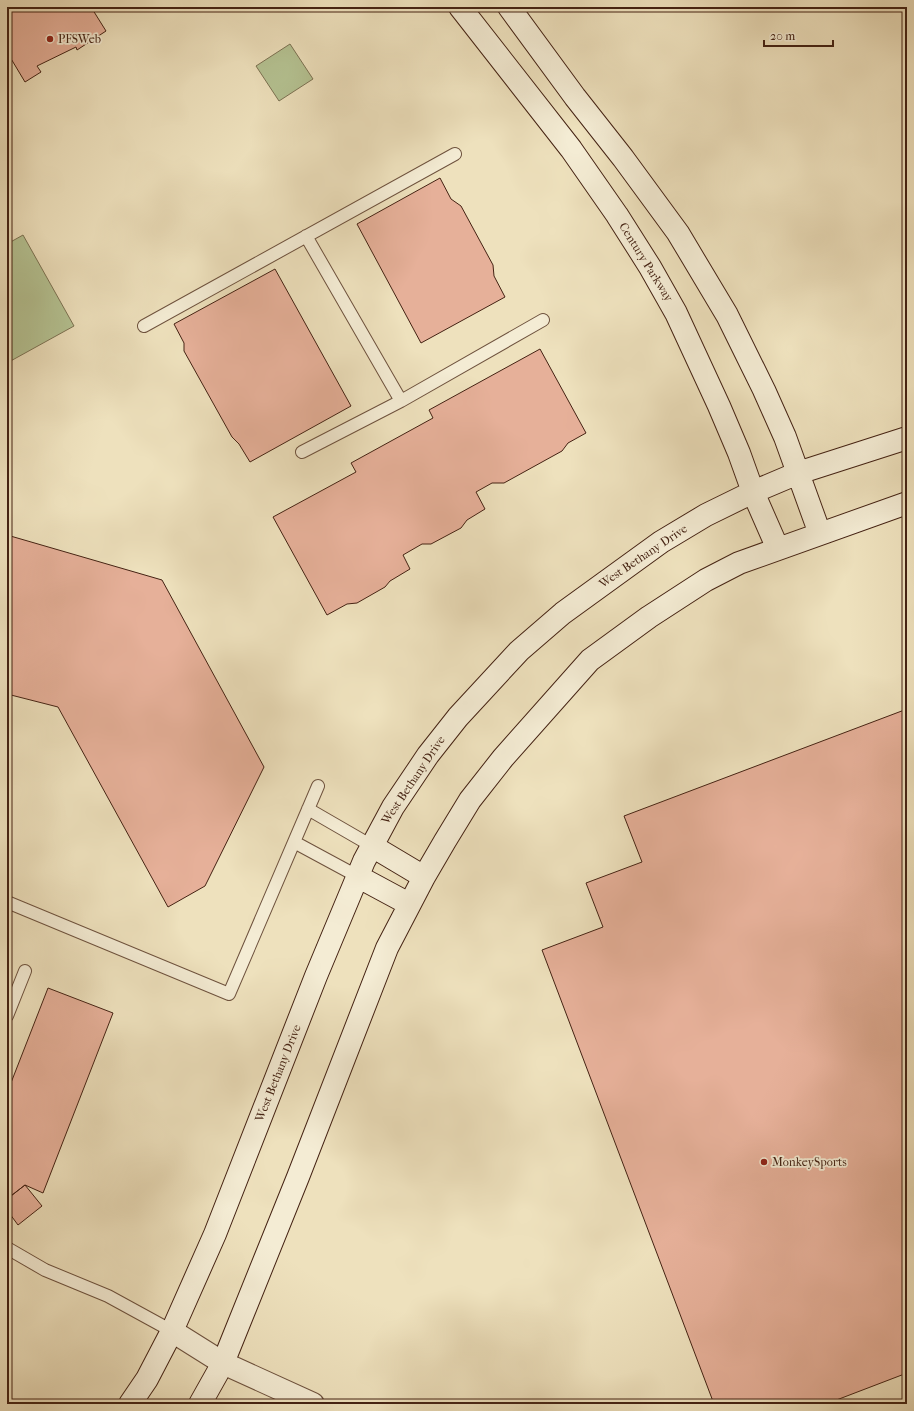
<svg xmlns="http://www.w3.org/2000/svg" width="914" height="1411" viewBox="0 0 914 1411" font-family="'IM FELL French Canon',serif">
  <rect width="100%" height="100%" fill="#eee1bd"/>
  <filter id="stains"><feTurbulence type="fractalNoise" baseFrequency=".005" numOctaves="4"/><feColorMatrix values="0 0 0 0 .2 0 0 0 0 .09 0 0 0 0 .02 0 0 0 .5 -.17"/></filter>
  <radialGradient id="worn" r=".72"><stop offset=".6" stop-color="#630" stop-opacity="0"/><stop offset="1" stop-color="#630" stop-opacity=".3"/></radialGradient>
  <path fill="#b5c393" stroke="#7c7253" d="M290,44l23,35 -34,22 -23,-35z
    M23,235l51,91 -67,37v-119z"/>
  <path fill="#e6b099" stroke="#442213" d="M7,7h84l15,24 -29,19 -1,-3 -39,19 4,6 -16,10 -18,-30z
    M440,178l11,21 10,7 32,59 1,11 11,21 -84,46 -64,-119z
    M275,269l76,137 -101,56 -11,-18 -7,-7 -48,-86v-8l-10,-19z
    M540,349l46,84 -18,10 -6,8 -58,32h-12l-16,9 9,17 -18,11 -6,8 -30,16h-9l-19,11 7,14 -20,12 -5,6 -28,16 -10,1 -20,11 -54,-98 83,-45 -5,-9 82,-45 -4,-8z
    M7,535l155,45 102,187 -59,119 -37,21 -110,-200 -51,-13z
    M907,709v664l-81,31h-112l-172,-454 61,-23 -17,-44 56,-21 -18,-46z
    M48,988l65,25 -70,180 -18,-8 -18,14v-106z
    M25,1185l17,21 -24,19 -11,-15v-11z"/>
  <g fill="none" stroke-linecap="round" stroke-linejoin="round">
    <g stroke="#6e523e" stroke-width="14">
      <path id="service" d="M306,236l95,165
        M144,326l311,-172
        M302,452l99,-51 142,-81
        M308,809l64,37
        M294,842l63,34
        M7,902l222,92 89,-208
        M7,1016l18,-45
        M7,1248l38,22 63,26 64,35"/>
    </g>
    <g stroke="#6e523e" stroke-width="24">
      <path id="tertiary" d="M172,1331l51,32 90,41"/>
    </g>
    <g stroke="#442213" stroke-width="24">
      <path id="secondary" d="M460,7l111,142 46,66 33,52 26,46 43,93 20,47 14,39 25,57
        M509,7l66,90 48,61 55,75 49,82 37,75 21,47 35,97
        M372,846l52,31
        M357,876l52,28
        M130,1404l17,-25 25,-48 43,-97 101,-258 48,-115 29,-54 35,-52 30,-38 61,-66 44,-38 98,-71 45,-27 47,-23 45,-19 109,-35
        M200,1404l23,-41 75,-186 89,-229 37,-71 21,-36 25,-41 33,-42 87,-98 59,-43 57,-37 33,-17 168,-60"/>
    </g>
    <use href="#service" stroke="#f4ecd4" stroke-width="12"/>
    <use href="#tertiary" stroke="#f4ecd4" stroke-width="22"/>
    <use href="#secondary" stroke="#f4ecd4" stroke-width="22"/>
  </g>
  <g fill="#8f2418" stroke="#f4ecd4" stroke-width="1.5">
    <circle cx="50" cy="39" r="4"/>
    <circle cx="764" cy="1162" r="4"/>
  </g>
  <g text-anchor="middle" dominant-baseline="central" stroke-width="3.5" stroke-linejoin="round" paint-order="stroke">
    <g font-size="12" fill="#442213" stroke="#f4ecd4" text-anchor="start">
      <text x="58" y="39">PFSWeb</text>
      <text x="772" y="1162">MonkeySports</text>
    </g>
    <g font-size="12" fill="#442213" stroke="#f4ecd4">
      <text transform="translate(646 262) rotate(58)">Century Parkway</text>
      <text transform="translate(643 556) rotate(-34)">West Bethany Drive</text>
      <text transform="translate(413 780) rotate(-56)">West Bethany Drive</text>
      <text transform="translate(278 1073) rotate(-68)">West Bethany Drive</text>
    </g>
  </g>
  <rect width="914" height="1411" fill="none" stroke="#eee1bd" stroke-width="24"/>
  <rect x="8" y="8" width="898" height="1395" fill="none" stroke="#442213" stroke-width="2"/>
  <rect x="12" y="12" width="890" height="1387" fill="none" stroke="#442213"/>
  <path d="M764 40v6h69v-6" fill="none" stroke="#442213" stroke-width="2"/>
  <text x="770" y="40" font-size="12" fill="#442213" stroke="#f4ecd4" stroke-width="3" paint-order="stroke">20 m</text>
  <rect width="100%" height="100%" filter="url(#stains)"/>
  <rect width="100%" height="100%" fill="url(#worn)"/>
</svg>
